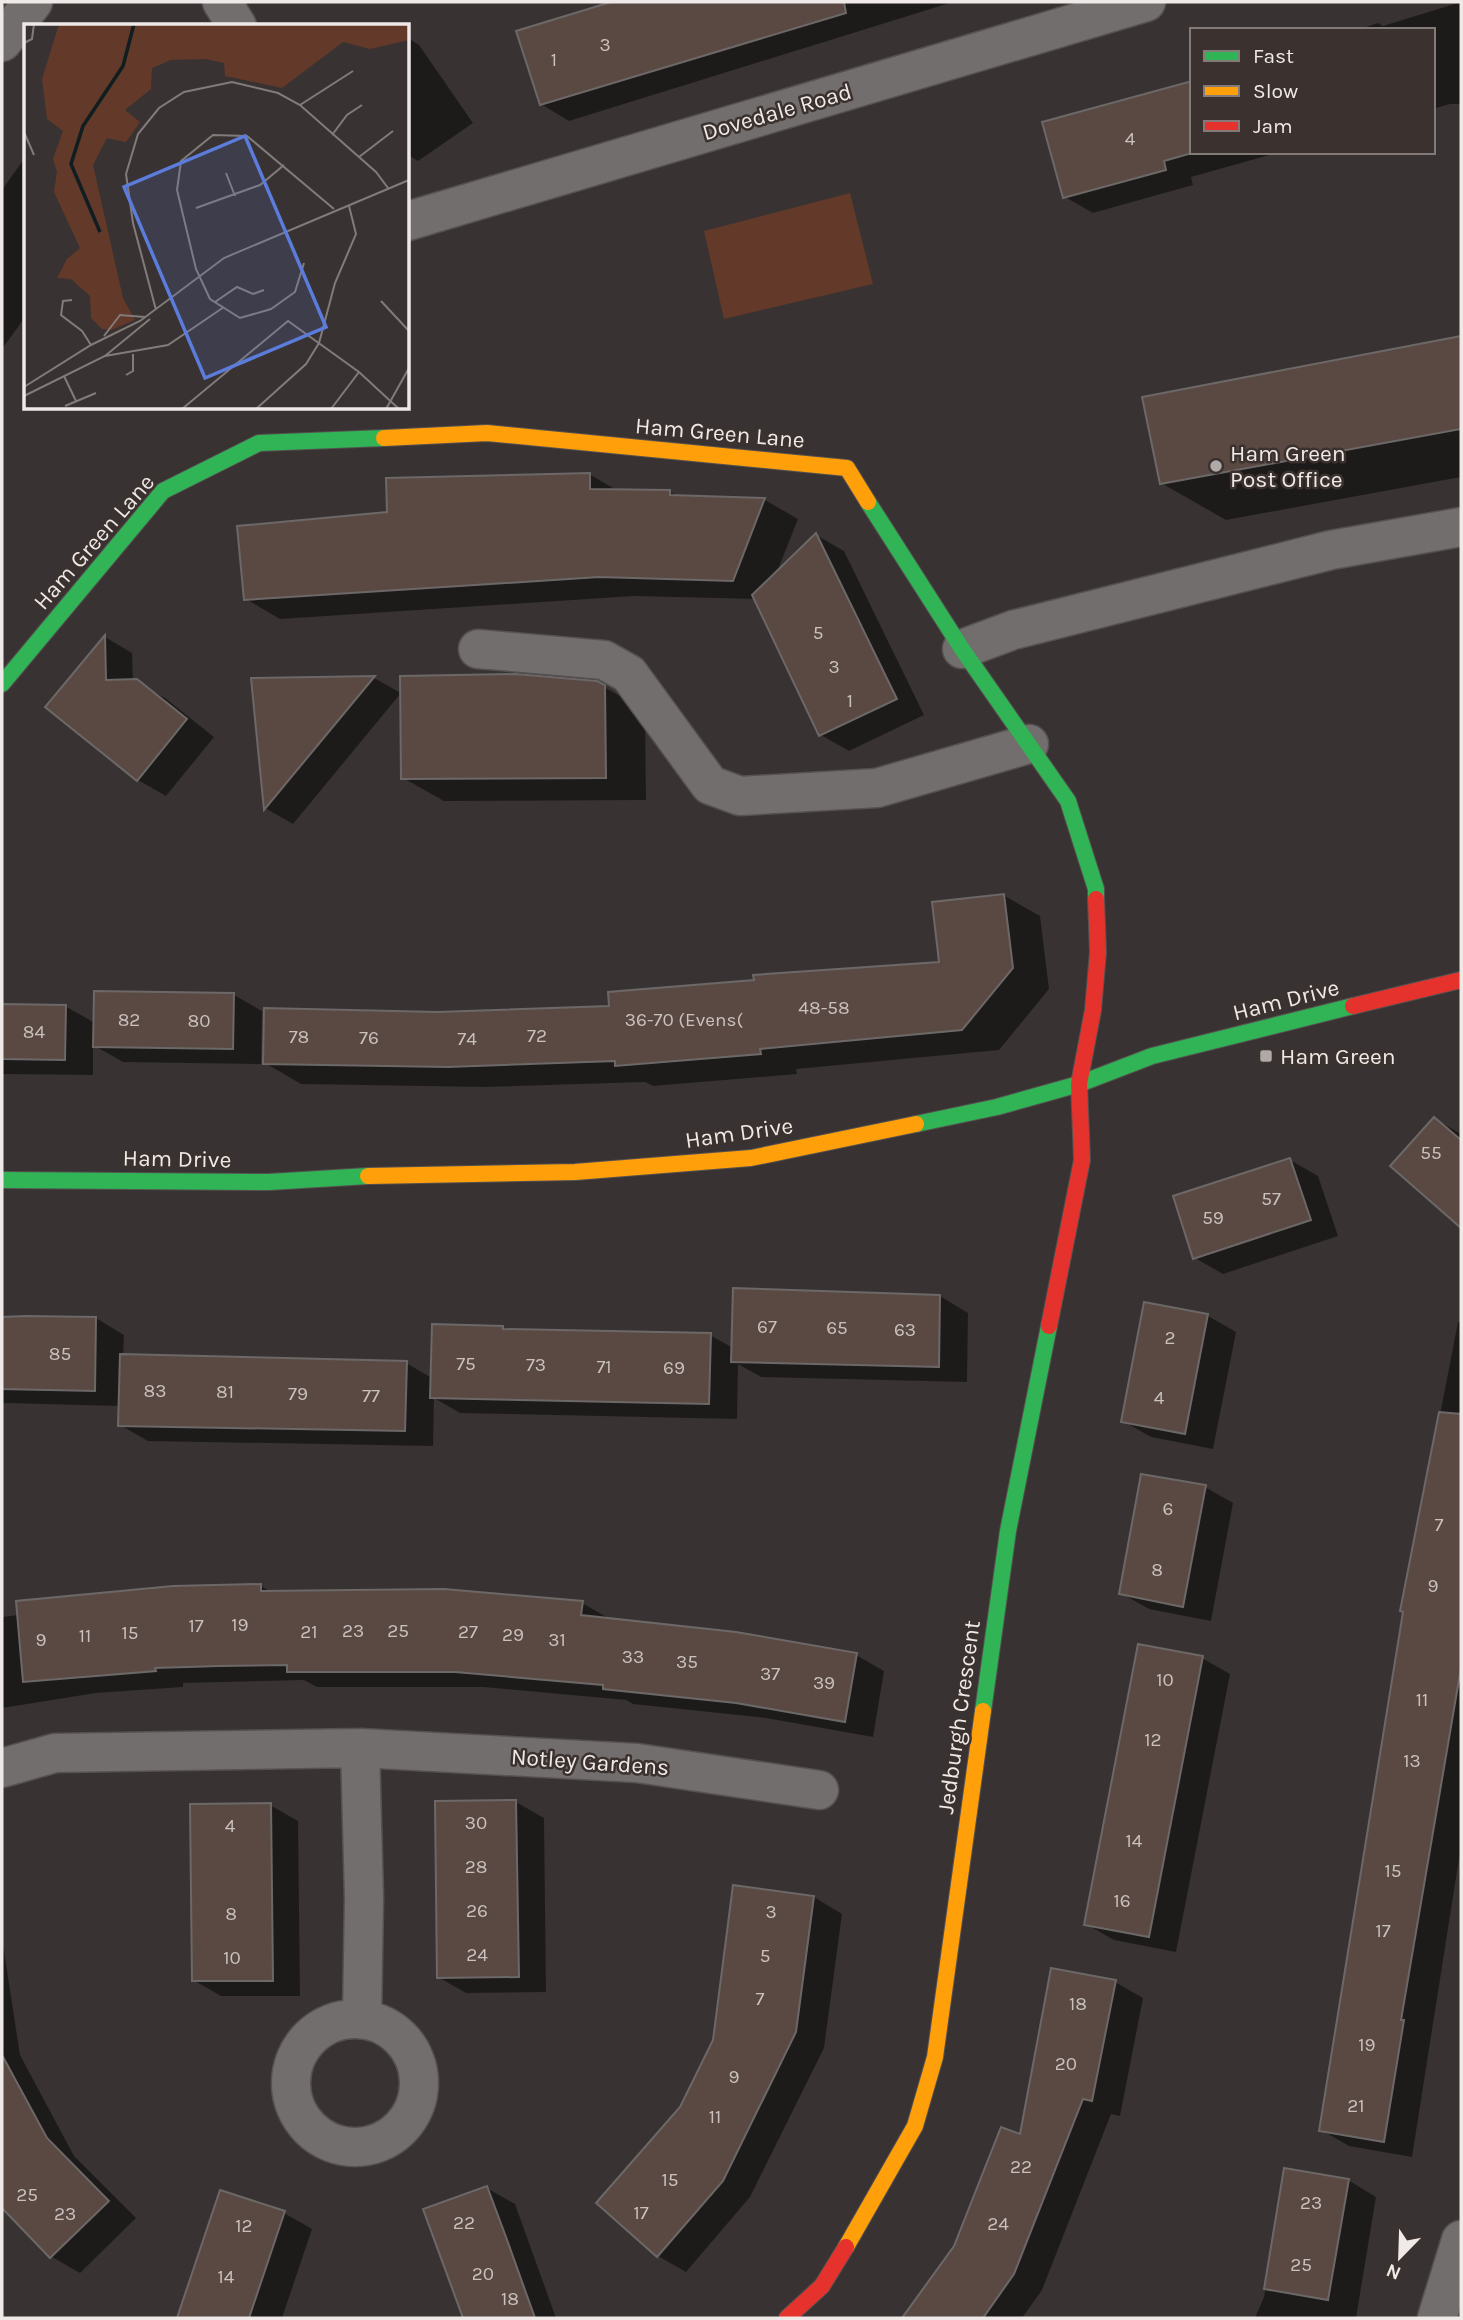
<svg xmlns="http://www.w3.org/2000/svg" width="1463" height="2320" viewBox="0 0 1463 2320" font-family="Karla,sans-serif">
  <rect width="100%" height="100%" fill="#383332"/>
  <path fill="#633929" d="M850,193l23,91 -149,35 -20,-88z"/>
  <path fill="#0007" d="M617,2l12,5 18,-5h306l-384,119 -28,-17 -22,-72z
    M1461,2v102h-11l-17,5v-79h-76l21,-7 5,3z
    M408,38l11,7 54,78 -55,38 -10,-6z
    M1192,83v69h88l-89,25 2,8 -100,28 -28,-16z
    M26,156v160l-24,33v-159z
    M1461,338v139l-235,43 -65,-37 -17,-84z
    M589,474l29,17 52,1 9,5 86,3 33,19 -21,53 39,-37 28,16 80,164 -75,36 -28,-16 -65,-136 -122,-3 -354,23 -34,-20 143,-85z
    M105,637l27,16 1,28 32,17 49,39 -48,59 -28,-16 -90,-73z
    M374,678l27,15 -108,131 -28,-16 -12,-129z
    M597,683l48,27 1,90 -202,1 -41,-23z
    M1003,895l37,21 9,73 -50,61 -203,19 1,5 -144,12 -8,-4 -160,5 -184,-3 -36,-21 173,-50 173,-6 330,-44z
    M234,995l28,16 -1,53 -138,-2 -30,-17v30l-91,-1v-69l63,1 30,17z
    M1435,1119l26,15v91l-68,-59z
    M1290,1160l28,16 20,60 -115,38 -28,-16z
    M940,1296l28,17 -1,69 -206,-5 -23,-13 -1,55 -277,-6 -26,-15 -1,48 -285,-5 -28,-16 1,-19 -119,-3v-86l94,1 28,17 -1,21 283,7 26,15 70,-50 6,3 202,4 23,13z
    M1145,1304l63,12 28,16 -23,117 -62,-12 -28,-16z
    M1458,1322h3v524l-49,311 -63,-11 -28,-16 84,-518 -3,-1z
    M1205,1487l28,16 -22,118 -62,-12 -28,-16z
    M261,1586l12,7 309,10 28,16 246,36 28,16 -11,66 -107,-19 -133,-14 -7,-4 -142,-13h-167l-13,-7 -121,3v4l-87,6 -94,15v-91z
    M1202,1658l28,16 -54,278 -62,-12 -28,-16z
    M516,1802l28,16 2,174 -80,1 -28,-16z
    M270,1805l28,16 2,175h-79l-28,-16z
    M814,1897l28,17 -18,134 -74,149 -64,75 -28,-16 24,-148z
    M2,1938l18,117 54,101 62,62 -56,55 -28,-16 -50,-52z
    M1115,1982l28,16 -23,118 -9,-2 -69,176 -20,28h-118l52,-71z
    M1286,2170l62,10 28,17 -20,121h-101l9,-21z
    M487,2188l28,16 41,114h-92l-39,-107z
    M221,2192l63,21 28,16 -30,89h-105z"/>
  <path fill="#5a4943" stroke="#6c6867" stroke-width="2" d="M611,2h233l2,11 -306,92 -24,-74z
    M1192,81v72l-28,8 2,9 -103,28 -21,-76z
    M1461,336v93l-301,55 -18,-87z
    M590,473v16l80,1v5l95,3 -32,83 -134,-4 -355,23 -7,-74 150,-14 -1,-34z
    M816,533l81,166 -78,37 -67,-141z
    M105,635l1,45 31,-1 50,40 -50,62 -92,-74z
    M516,674l81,7 8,4 1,93 -205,1 -1,-103z
    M375,676l-111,134 -13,-132z
    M1004,894l9,74 -51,62 -202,19 1,5 -146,12v-5l-167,6 -185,-3 1,-56 174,4 171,-6 -1,-14 146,-12 -1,-5 186,-13 -7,-60z
    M94,991l140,2 -1,56 -140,-2z
    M2,1004l64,1 -1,55 -63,-1z
    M1434,1117l27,23v88l-71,-62z
    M1290,1158l21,62 -118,39 -20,-63z
    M733,1288l207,7 -1,72 -208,-5z
    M1144,1302l64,12 -23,120 -64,-12z
    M25,1316l71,1 -1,74 -93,-2v-72z
    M432,1324l71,2v3l208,4 -2,71 -279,-6z
    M120,1354l287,7 -2,70 -287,-5z
    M1439,1412l22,2v254l-60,352h3l-20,122 -65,-11 84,-519 -3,-1z
    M1141,1474l65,11 -23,122 -64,-13z
    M261,1584v7l183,-2 139,12 -2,14 155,17 121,21 -12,69 -109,-19 -133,-14v-4l-148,-13h-168v-7l-68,1 -64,2 1,3 -133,11 -7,-81 157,-15z
    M1138,1644l65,12 -54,281 -65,-12z
    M516,1800l3,177 -82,1 -2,-177z
    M271,1803l2,178h-81l-2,-177z
    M733,1885l81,11 -18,136 -73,149 -66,76 -61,-54 84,-96 33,-67z
    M1051,1968l65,12 -24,121 -9,-2 -69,175 -31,44h-81l52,-72 47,-119 19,7z
    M2,2055l45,83 62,63 -59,57 -48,-50z
    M1284,2168l65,11 -21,121 -64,-11z
    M487,2186l19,51 29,81h-72l-40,-109z
    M220,2190l65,21 -36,107h-72z"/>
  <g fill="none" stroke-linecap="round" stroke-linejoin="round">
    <g stroke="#555150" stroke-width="41">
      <path id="street" d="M222,2l15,24
        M2,42l31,-40
        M408,221l738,-219
        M478,649l126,11 25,14 81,111 30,11 137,-8 152,-44
        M962,649l51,-19 318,-80 130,-23
        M360,1748l4,150 -2,121
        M2,1768l53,-15 305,-5 277,15 182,27
        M291 2083a64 64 0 1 1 128 0a64 64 0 1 1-128 0Z
        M1437,2318l24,-78"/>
    </g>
    <g stroke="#555150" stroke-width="18">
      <path id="fast" d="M868,502l94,147 106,152 28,88v10
        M2,684l161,-193 96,-48 125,-5
        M916,1124l81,-17 82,-23 73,-28 201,-50
        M2,1180l267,2 99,-6
        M983,1711l25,-180 41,-205"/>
    </g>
    <g stroke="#555150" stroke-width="18">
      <path id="slow" d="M384,438l103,-5 360,35 21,34
        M368,1176l207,-4 176,-14 165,-34
        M846,2247l69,-121 20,-69 48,-346"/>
    </g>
    <g stroke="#555150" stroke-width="18">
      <path id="jam" d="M1353,1006l108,-26
        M1049,1326l33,-166 -3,-76 14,-74 5,-58 -2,-53
        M787,2318l35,-32 24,-39"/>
    </g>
    <use href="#street" stroke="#716e6d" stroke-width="38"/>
    <use href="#fast" stroke="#30b455" stroke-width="16"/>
    <use href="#slow" stroke="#ff9f0a" stroke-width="16"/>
    <use href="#jam" stroke="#e5322d" stroke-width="16"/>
  </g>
  <g fill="#afa9a8" stroke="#3b322f" stroke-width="2.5">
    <circle cx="1216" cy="466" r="7"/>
    <rect x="1259" y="1049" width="14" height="14" rx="3.5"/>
  </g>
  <g text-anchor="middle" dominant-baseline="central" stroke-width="5" stroke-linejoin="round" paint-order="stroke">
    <g font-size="19" fill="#cac1be">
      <text x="605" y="45">3</text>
      <text x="554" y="60">1</text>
      <text x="1130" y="139">4</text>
      <text x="818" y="633">5</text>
      <text x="834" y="667">3</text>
      <text x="850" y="701">1</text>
      <text x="824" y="1008">48-58</text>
      <text x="129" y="1020">82</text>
      <text x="684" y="1020">36-70 (Evens(</text>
      <text x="199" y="1021">80</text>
      <text x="34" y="1032">84</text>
      <text x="537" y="1036">72</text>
      <text x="299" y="1037">78</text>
      <text x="369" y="1038">76</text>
      <text x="467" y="1039">74</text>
      <text x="1431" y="1153">55</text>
      <text x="1271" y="1199">57</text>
      <text x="1213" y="1218">59</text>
      <text x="767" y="1327">67</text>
      <text x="837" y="1328">65</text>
      <text x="905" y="1330">63</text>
      <text x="1170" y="1338">2</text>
      <text x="60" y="1354">85</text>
      <text x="466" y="1364">75</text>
      <text x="536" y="1365">73</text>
      <text x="604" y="1367">71</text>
      <text x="674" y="1368">69</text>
      <text x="155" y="1391">83</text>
      <text x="225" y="1392">81</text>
      <text x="298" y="1394">79</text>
      <text x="371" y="1396">77</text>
      <text x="1159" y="1398">4</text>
      <text x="1168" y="1509">6</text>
      <text x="1439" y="1525">7</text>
      <text x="1157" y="1570">8</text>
      <text x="1433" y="1586">9</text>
      <text x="240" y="1625">19</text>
      <text x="196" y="1626">17</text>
      <text x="353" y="1631">23</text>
      <text x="398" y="1631">25</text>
      <text x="309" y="1632">21</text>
      <text x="468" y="1632">27</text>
      <text x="130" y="1633">15</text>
      <text x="513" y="1635">29</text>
      <text x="85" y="1636">11</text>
      <text x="41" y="1640">9</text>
      <text x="557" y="1640">31</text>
      <text x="633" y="1657">33</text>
      <text x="687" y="1662">35</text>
      <text x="770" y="1674">37</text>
      <text x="1165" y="1680">10</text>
      <text x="824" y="1683">39</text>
      <text x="1422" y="1700">11</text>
      <text x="1153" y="1740">12</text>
      <text x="1412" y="1761">13</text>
      <text x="476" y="1823">30</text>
      <text x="230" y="1826">4</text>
      <text x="1134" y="1841">14</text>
      <text x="476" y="1867">28</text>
      <text x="1393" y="1871">15</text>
      <text x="1122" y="1901">16</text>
      <text x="477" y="1911">26</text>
      <text x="771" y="1912">3</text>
      <text x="231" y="1914">8</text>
      <text x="1383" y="1931">17</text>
      <text x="477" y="1955">24</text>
      <text x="765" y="1956">5</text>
      <text x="232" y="1958">10</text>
      <text x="760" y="1999">7</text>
      <text x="1078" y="2004">18</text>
      <text x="1367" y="2045">19</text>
      <text x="1066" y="2064">20</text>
      <text x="734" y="2077">9</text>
      <text x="1356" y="2106">21</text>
      <text x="715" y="2117">11</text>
      <text x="1021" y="2167">22</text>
      <text x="670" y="2180">15</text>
      <text x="27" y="2195">25</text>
      <text x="1311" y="2203">23</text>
      <text x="641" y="2213">17</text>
      <text x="65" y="2214">23</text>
      <text x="464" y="2223">22</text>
      <text x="998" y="2224">24</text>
      <text x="244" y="2226">12</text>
      <text x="1301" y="2265">25</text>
      <text x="483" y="2274">20</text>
      <text x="226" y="2277">14</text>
      <text x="510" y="2299">18</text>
    </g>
    <g font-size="23" fill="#efe9e7" stroke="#3b322f">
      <text transform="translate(777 112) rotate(-16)">Dovedale Road</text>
      <text transform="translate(720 433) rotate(5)">Ham Green Lane</text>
      <text transform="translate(94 542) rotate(-49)">Ham Green Lane</text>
      <text transform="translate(1286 1000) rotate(-14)">Ham Drive</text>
      <text transform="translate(739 1133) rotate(-8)">Ham Drive</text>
      <text transform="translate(177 1159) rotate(1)">Ham Drive</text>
      <text transform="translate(959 1717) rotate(-82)">Jedburgh Crescent</text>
      <text transform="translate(590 1762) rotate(4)">Notley Gardens</text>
    </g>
    <g font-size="23" fill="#efe9e7" stroke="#3b322f" text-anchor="start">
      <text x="1230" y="453">Ham Green<tspan x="1230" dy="26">Post Office</tspan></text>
      <text x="1280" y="1056">Ham Green</text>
    </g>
  </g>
  <g transform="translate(24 24)">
    <rect width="385" height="385" fill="#383332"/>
    <path d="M35,0h350v16l-39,9 -27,-7 -61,46 -57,-12 -1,-13 -19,-4 -34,1 -19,8 -1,21 -26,21 15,12 -14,20 -19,-4 -14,27 30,133 12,22 -24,10 -9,-1 -11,-11 -1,-22 -19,-17 -14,-1 10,-19 13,-11 -26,-56 3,-20 -4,-13 10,-28 -16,-12 -5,-40z" fill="#633929"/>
    <path fill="none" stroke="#101d21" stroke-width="3.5" d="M76,208l-29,-68 12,-38 40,-60 11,-42"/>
    <path fill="none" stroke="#817c7a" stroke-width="2" d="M0,19l8,-4 2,-15M276,81l53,-34M0,108l10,23M308,111l15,-20 15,-10M335,133l34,-26M202,149l9,23M172,184l64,-23 24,-20M280,239l-9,29 -24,17 -31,9 -30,-19 -14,-30 -19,-79 4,-29 32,-26 34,1 87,73M48,276l-9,1 -2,14 21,16 9,14M357,277l28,30M191,278l22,-15 16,7 11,-4M132,286l-23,-87 -7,-49 12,-40 21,-26 25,-16 48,-10 46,11 22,12 76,67 12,16M80,312l16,-21 25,2M81,332l63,-11 56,-38M102,351l7,-4v-17M40,352l12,25M0,363l67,-42 49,-24 84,-63 185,-78M0,372l81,-40 45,-37M41,382l31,-13M158,385l106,-88 71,51 40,37M232,385l50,-45 13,-21 16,-60 21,-49 -7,-28M307,385l28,-37M362,385l23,-41"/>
    <path fill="#5c7cdc" fill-opacity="0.15" stroke="#5c7cdc" stroke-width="3.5" d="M221,112l81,191 -121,51 -81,-191z"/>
    <rect width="385" height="385" fill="none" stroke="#efe9e7" stroke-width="3.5"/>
  </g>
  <rect width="1463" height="2320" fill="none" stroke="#efe9e7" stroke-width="7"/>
  <rect x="1190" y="28" width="245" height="126" fill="#3b322f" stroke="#837b79" stroke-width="2"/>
  <rect x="1204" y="51" width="35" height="10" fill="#30b455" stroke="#837b79" stroke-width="2"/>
  <text x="1253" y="63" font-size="21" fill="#efe9e7">Fast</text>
  <rect x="1204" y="86" width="35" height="10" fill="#ff9f0a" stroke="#837b79" stroke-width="2"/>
  <text x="1253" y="98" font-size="21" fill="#efe9e7">Slow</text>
  <rect x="1204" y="121" width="35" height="10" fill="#e5322d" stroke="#837b79" stroke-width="2"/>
  <text x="1253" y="133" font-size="21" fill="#efe9e7">Jam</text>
  <g transform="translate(1400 2257) rotate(203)" stroke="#3b322f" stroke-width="5" paint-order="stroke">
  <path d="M0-5L12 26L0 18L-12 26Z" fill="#efe9e7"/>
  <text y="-10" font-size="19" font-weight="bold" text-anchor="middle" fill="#efe9e7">N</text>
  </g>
</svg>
